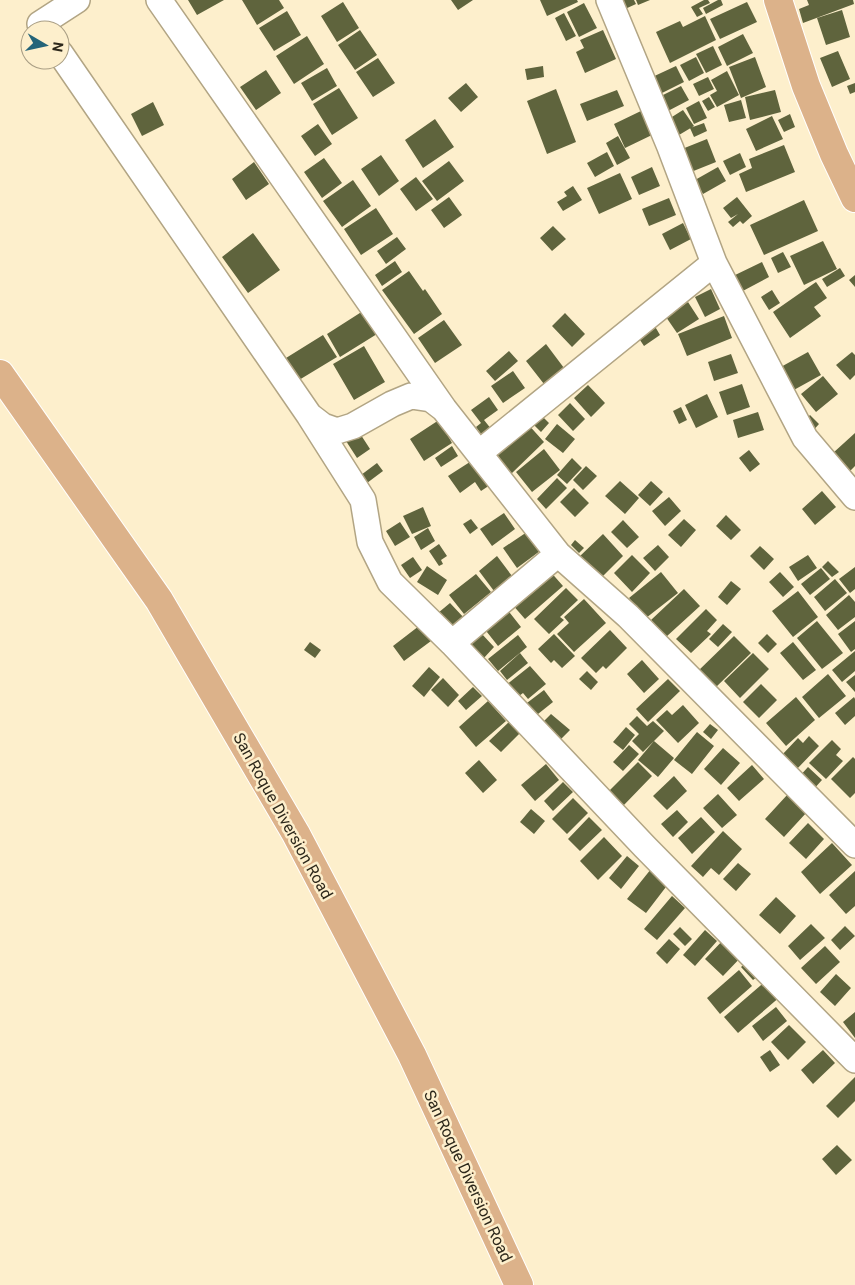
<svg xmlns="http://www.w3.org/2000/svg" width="855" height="1285" viewBox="0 0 855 1285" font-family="Roboto,sans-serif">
  <rect width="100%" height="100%" fill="#fdefcc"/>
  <path fill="#5f643d" d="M188,0h36l-27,15z
    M242,0h37l5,8 -27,17z
    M451,0h22l-15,10z
    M540,0h37l1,2 -31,14z
    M621,0h13l2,4 -11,5z
    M636,0h14l-12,5z
    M704,0h4l2,3 -11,5 4,6 -6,3 -6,-10z
    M718,0h3l2,5 -17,9 -3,-6z
    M807,0h46l1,4 -51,19 -4,-14 10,-4z
    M343,2l16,26 -22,14 -16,-26z
    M747,2l10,20 -37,17 -10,-20z
    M584,3l13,25 -18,9 -12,-25z
    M842,10l8,27 -24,8 -9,-27z
    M287,11l14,24 -27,16 -15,-23z
    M564,13l12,23 -10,5 -11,-23z
    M705,16l11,24 -46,23 -14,-31 24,-11 3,6z
    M360,30l17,25 -22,15 -17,-25z
    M603,30l13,29 -31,14 -9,-21 8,-4 -4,-8z
    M743,34l10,19 -26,13 -9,-19z
    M307,36l17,28 -30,20 -18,-28z
    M713,46l9,19 -16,8 -10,-19z
    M838,51l12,28 -18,8 -12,-29z
    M696,57l8,16 -15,8 -9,-16z
    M755,57l11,30 -25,11 -12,-31z
    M378,58l17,25 -22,14 -17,-25z
    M543,66l1,11 -17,3 -2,-11z
    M676,66l8,16 -28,14 -8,-17z
    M327,68l10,18 -25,15 -11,-18z
    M266,70l15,23 -25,17 -16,-23z
    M727,71l12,24 -22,12 -7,-12 7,-4 -6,-11z
    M708,77l6,12 -15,7 -6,-12z
    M466,83l12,14 -17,15 -13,-14z
    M855,83v9l-5,2 -3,-8z
    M681,86l8,14 -23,12 -7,-15z
    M339,88l19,30 -26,17 -19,-31z
    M556,89l20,53 -29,12 -20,-53z
    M617,90l7,16 -37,15 -7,-17z
    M775,90l6,22 -31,8 -5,-23z
    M709,97l6,10 -7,4 -6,-10z
    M741,100l5,18 -17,4 -5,-17z
    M699,101l8,17 -13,6 -8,-16z
    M153,102l11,23 -22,11 -11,-22z
    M643,110l11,24 -29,14 -11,-24z
    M683,110l11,16 -20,12 -10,-16z
    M790,114l5,13 -11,5 -6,-12z
    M772,116l11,23 -27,12 -10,-22z
    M435,119l19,28 -31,21 -18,-28z
    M704,123l3,8 -13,6 -4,-9z
    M318,124l14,20 -17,12 -14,-20z
    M618,136l12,22 -13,7 -11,-22z
    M707,139l9,23 -25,10 -9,-23z
    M784,145l11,27 -49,20 -7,-18 13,-6 -3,-9z
    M607,152l7,14 -19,11 -8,-14z
    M740,153l6,14 -16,8 -7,-14z
    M381,155l18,26 -20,15 -18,-27z
    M324,158l18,25 -20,15 -18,-26z
    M449,161l15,20 -27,20 -15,-20z
    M254,162l15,22 -23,16 -14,-21z
    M652,167l8,19 -21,9 -8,-18z
    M718,167l8,14 -23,13 -8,-14z
    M620,173l12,26 -33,15 -12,-26z
    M416,177l17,22 -17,12 -16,-22z
    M353,180l18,26 -29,21 -19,-26z
    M573,186l9,14 -19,11 -6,-9 10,-6 -3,-4z
    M449,197l13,18 -18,13 -13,-18z
    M737,197l15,19 -9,8 -3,-3 -7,6 -5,-5 10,-8 -7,4 -8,-10z
    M669,198l7,17 -27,11 -7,-17z
    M804,200l14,31 -54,24 -14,-30z
    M376,208l17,26 -32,21 -17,-26z
    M683,223l8,16 -21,11 -8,-16z
    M553,226l13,13 -14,12 -12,-13z
    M253,233l27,37 -32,23 -26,-36z
    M397,237l9,12 -20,15 -9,-13z
    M823,241l14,28 -33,16 -14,-29z
    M783,252l8,15 -13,6 -7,-15z
    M395,261l7,11 -20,14 -7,-11z
    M762,262l7,15 -30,16 -8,-16z
    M840,268l5,8 -18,11 -5,-8z
    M409,271l14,20 2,-2 17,25 -28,20 -32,-44z
    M855,275v12l-6,-7z
    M816,282l11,16 -13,9 7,9 -31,22 -17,-26z
    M711,289l9,20 -15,8 -10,-20z
    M772,290l8,13 -11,7 -8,-13z
    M688,302l11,17 -22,14 -11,-16z
    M363,311l14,23 -37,23 -13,-23z
    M565,313l20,21 -13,13 -20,-21z
    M724,316l8,22 -45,18 -9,-22z
    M444,320l18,25 -27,18 -17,-25z
    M653,323l7,12 -16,11 -8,-12z
    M323,335l14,22 -38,23 -13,-22z
    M546,344l18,24 -20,16 -18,-23z
    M364,346l21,36 -31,18 -21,-36z
    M509,351l9,10 -23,20 -9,-10z
    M808,352l13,23 -29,16 -13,-23z
    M852,352l3,3v20l-5,5 -14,-15z
    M731,354l7,19 -24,8 -6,-19z
    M513,371l12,17 -22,15 -12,-17z
    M823,376l15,18 -22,18 -15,-18z
    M742,384l8,23 -23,8 -8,-23z
    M588,385l17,18 -14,14 -17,-19z
    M707,394l11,23 -22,11 -11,-23z
    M489,397l9,13 -14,10 8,10 -9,7 -7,-10 5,-4 -10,-13z
    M570,403l15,16 -12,12 -15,-16z
    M681,407l6,13 -8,4 -6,-13z
    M537,411l12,12 -8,9 -12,-12z
    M758,412l6,18 -26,8 -5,-18z
    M810,415l9,9 -9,10 -9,-10z
    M439,420l13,23 -28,18 -14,-22z
    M526,422l18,20 -33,32 -19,-20z
    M557,424l18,15 -12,14 -18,-14z
    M359,432l11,17 -13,9 -11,-17z
    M855,433v33l-6,6 -16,-19z
    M452,446l6,10 -17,11 -6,-9z
    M544,449l16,21 -28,22 -16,-20z
    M749,450l11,14 -10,8 -11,-14z
    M572,458l10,10 -15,16 -10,-9z
    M473,460l17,25 -9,6 -6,-9 -15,11 -12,-17z
    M377,463l6,8 -16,12 -6,-8z
    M586,466l11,10 -14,14 -10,-10z
    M557,478l10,10 -21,21 -9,-10z
    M620,481l19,17 -14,16 -20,-18z
    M651,481l12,11 -13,14 -12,-11z
    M574,488l15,15 -14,14 -15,-15z
    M822,491l14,16 -21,18 -13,-16z
    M669,497l12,14 -16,15 -13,-15z
    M423,507l8,19 -19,8 -9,-18z
    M504,513l11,16 -23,17 -12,-17z
    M726,515l15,15 -10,10 -15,-14z
    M471,519l7,9 -8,6 -7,-10z
    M684,519l12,11 -15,17 -13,-12z
    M623,520l16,17 -12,11 -16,-16z
    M400,522l10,15 -15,9 -9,-15z
    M428,528l7,13 -14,9 -7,-13z
    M527,532l13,19 -23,17 -14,-20z
    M603,534l20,22 -23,23 -21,-22z
    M575,540l9,8 -5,5 -8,-8z
    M439,544l8,12 -6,4 2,4 -4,2 -10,-15z
    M658,545l11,12 -14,14 -12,-13z
    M760,546l14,13 -10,11 -14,-14z
    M632,555l18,18 -18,19 -18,-19z
    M808,555l9,13 -19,13 -9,-14z
    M497,556l15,20 -18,15 -15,-20z
    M413,557l9,13 -12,8 -9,-13z
    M828,561l11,11 -7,5 -10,-10z
    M427,566l20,14 -9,15 -21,-13z
    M855,567v22l-5,4 -11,-14z
    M821,568l9,11 -20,16 -9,-11z
    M548,569l15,17 -38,33 -14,-16z
    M661,572l17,21 -32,25 -17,-20z
    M780,572l14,15 -11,10 -14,-15z
    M476,574l15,18 -27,22 -15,-19z
    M835,579l12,14 -22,18 -11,-14z
    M731,581l10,8 -14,16 -9,-8z
    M566,588l12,12 -18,17 4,3 -15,14 -15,-15z
    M684,589l16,17 -34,31 -15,-17z
    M798,591l20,26 -25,20 -21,-26z
    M849,595l6,7v15l-17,13 -12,-15z
    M584,599l22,24 -32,29 -17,-18 12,-11 -5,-6z
    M450,603l16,17 -12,11 -16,-18z
    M506,608l15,19 -23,19 -15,-19z
    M706,609l11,11 -10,11 4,3 -20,19 -15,-14z
    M817,621l26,32 -21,16 -25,-31z
    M855,621v28l-4,3 -13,-18z
    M723,624l9,8 -14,15 -9,-8z
    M419,626l12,15 -27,20 -11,-15z
    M610,630l17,18 -21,21 -3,-3 -7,7 -15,-15z
    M481,633l13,14 -11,12 -14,-14z
    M554,634l21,22 -13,12 -8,-8 -3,3 -13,-14z
    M767,634l10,10 -9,9 -10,-10z
    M518,635l9,12 -29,24 -10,-12z
    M734,636l17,17 -37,36 -17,-17z
    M310,642l11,8 -6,8 -11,-8z
    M793,642l23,28 -13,10 -23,-27z
    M855,651v20l-13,11 -10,-12z
    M520,653l8,10 -21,17 -7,-9z
    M753,653l16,16 -29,29 -16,-17z
    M642,660l17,19 -15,14 -17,-19z
    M530,666l16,18 -18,15 -5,-6 -8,6 -10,-13z
    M429,667l11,10 -16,20 -12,-11z
    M587,671l11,11 -7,8 -12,-11z
    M828,674l18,22 -27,22 -17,-21z
    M855,675v17l-9,-10z
    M443,678l16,17 -11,12 -17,-17z
    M668,679l12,12 -32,31 -12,-13z
    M761,684l16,16 -18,18 -16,-16z
    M473,687l9,9 -16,14 -8,-9z
    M544,690l9,12 -20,16 -10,-12z
    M796,697l19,23 -29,26 -20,-23z
    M854,697l1,2v17l-10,9 -10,-12z
    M488,701l18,20 -30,26 -17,-20z
    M683,705l16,18 -21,20 -22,-23 11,-10 5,5z
    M551,714l19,16 -12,12 -18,-17z
    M637,716l10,10 6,-5 11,10 -21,21 -11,-11 7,-7 -10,-10z
    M512,719l11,11 -22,22 -12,-11z
    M710,724l8,6 -7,9 -8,-7z
    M626,727l9,8 -12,15 -10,-8z
    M697,732l17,14 -22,28 -18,-14z
    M809,736l10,10 -23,24 -15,-14 17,-18 5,5z
    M832,740l9,9 -5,6 7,6 -17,18 -17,-16z
    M654,741l20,17 -16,19 -20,-17z
    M629,745l10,9 -16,17 -10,-9z
    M723,748l17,15 -19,22 -17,-16z
    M853,757l2,2v34l-5,5 -19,-19z
    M479,760l18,20 -14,13 -18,-20z
    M638,762l14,14 -29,30 -14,-15z
    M546,764l13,16 -24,21 -14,-16z
    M752,765l12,14 -25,22 -12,-13z
    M808,767l14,13 -10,11 -14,-13z
    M674,776l13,15 -20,19 -14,-14z
    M563,782l10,10 -20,19 -9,-10z
    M718,794l19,21 -15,13 -19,-20z
    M788,794l19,18 -23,25 -19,-18z
    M573,798l15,15 -21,21 -15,-15z
    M531,809l14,12 -11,13 -14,-12z
    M677,810l11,12 -15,15 -12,-13z
    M589,817l13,13 -22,21 -12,-12z
    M701,817l14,15 -23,22 -14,-16z
    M808,823l16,16 -18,20 -17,-16z
    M723,831l19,18 -23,26 -8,-7 -8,9 -12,-11z
    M604,837l18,19 -24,24 -18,-19z
    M832,843l20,22 -32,29 -19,-22z
    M627,856l12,10 -18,23 -12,-11z
    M738,863l13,11 -15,17 -13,-12z
    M651,869l18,14 -23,30 -19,-14z
    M855,871v35l-9,8 -17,-19z
    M672,896l13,12 -28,32 -13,-11z
    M776,897l20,19 -16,18 -21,-19z
    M811,924l14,14 -25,22 -12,-14z
    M845,926l10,10 -15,14 -9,-10z
    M680,927l12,12 -7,7 -12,-12z
    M705,930l12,11 -22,25 -12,-11z
    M726,937l18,17 -21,22 -18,-17z
    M669,939l11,10 -13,15 -11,-11z
    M825,946l15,16 -24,22 -15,-16z
    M749,960l12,14 -8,6 -12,-13z
    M739,970l13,16 -32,28 -13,-16z
    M836,974l15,14 -16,18 -15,-14z
    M767,980l14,16 -43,37 -14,-16z
    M776,1007l11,14 -24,20 -11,-15z
    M855,1012v26l-12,-16z
    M789,1025l17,17 -18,18 -17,-18z
    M770,1050l10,15 -10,7 -10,-15z
    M823,1050l12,13 -22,21 -12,-14z
    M855,1077v24l-17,17 -12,-12z
    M837,1145l15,15 -16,15 -14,-16z"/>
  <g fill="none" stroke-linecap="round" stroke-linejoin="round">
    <g stroke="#b2a584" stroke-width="28">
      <path id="minor" d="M159,0l285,409 114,145 70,62 227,229
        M609,0l61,147 44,116 91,175 50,59
        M44,30l-4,-6 37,-24
        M60,53l249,362 54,85 7,42 20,40 62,61
        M310,416l13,10 14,5 16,-5 39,-22 19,-8 20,3 13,10
        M479,453l235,-190
        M558,554l-106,89 193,204 210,213"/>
    </g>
    <g stroke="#fff" stroke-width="30">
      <path id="major" d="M778,0l28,86 28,68 21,44
        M0,374l159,226 137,234 116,221 107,230"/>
    </g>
    <use href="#minor" stroke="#fff" stroke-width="25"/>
    <use href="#major" stroke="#dcb28a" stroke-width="28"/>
  </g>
  <g text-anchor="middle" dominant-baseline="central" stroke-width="5" stroke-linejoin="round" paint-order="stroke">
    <g font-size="16" fill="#2d281b" stroke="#fdefcc">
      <text transform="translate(283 816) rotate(61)">San Roque Diversion Road</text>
      <text transform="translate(468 1176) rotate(65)">San Roque Diversion Road</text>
    </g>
  </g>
  <g transform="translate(45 45) rotate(99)"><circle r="24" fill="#fdefcc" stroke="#aa9f85"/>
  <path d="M0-4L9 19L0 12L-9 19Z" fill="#246479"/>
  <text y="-8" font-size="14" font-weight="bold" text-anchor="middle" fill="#2d281b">N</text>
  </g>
</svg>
